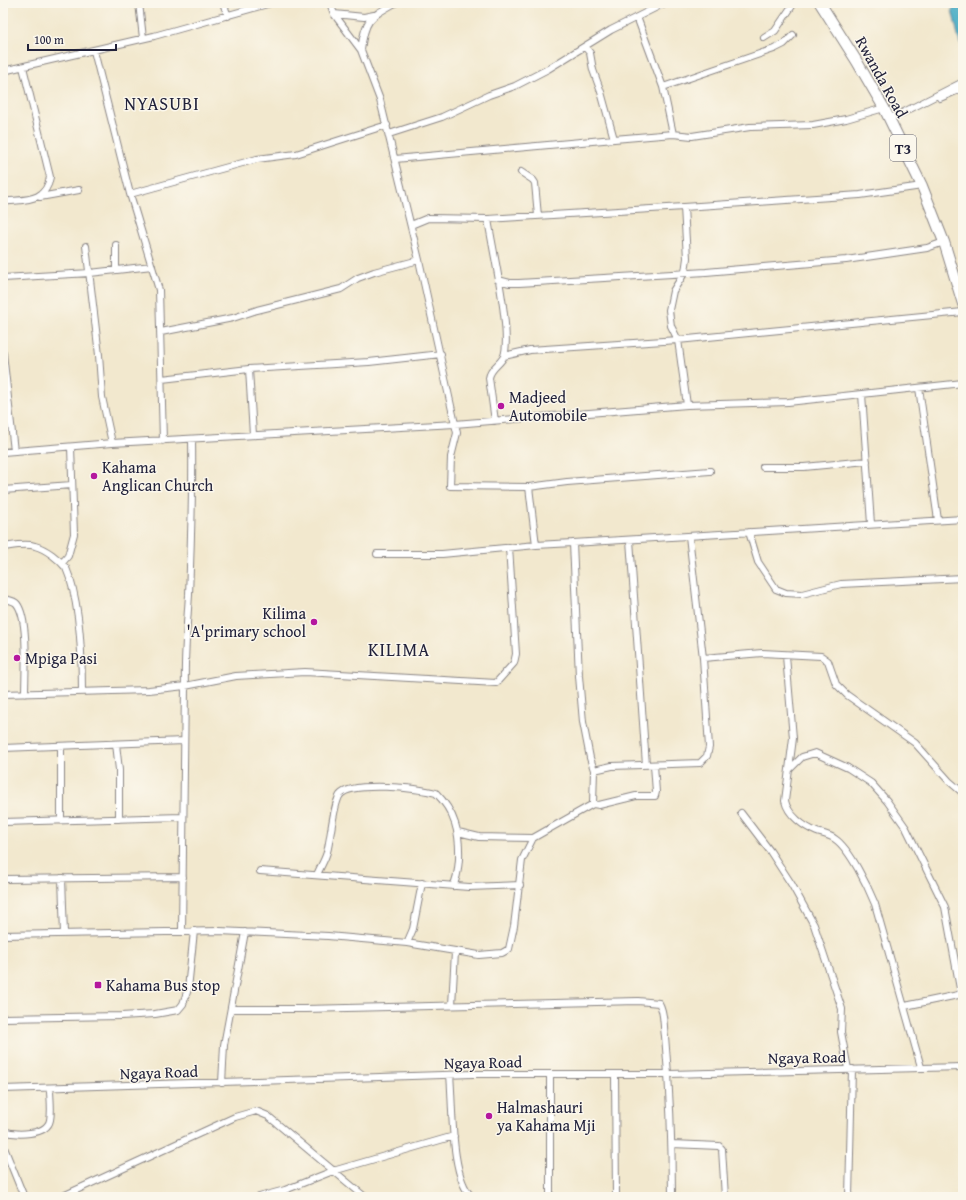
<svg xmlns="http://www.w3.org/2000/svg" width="966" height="1200" viewBox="0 0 966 1200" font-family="'Gentium Book Plus',serif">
  <rect width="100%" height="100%" fill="#fbf7ec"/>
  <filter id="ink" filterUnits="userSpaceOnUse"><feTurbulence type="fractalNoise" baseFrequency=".025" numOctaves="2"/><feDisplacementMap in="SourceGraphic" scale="8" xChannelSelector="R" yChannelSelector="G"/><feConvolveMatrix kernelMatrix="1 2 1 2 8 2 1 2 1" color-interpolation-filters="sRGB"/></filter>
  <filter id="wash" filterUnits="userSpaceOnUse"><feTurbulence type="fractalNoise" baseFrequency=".012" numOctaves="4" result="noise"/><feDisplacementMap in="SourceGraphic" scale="16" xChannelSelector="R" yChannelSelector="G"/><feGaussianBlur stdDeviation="0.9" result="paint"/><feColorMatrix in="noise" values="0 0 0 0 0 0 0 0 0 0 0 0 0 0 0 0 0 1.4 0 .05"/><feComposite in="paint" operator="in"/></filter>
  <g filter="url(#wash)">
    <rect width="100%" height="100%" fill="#f2e8ce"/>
    <path fill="#45abc4" stroke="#346680" d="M956,3h7v44l-3,-3 -8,-34z"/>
  </g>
  <g filter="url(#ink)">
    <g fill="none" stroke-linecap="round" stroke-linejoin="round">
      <g stroke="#8a8584" stroke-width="8">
        <path id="minor" d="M139,3l4,35
          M223,3l5,13
          M330,3l4,11 27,36 19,50 39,160 36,164 2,9 -6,24 -1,29 79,1 7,58 37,-2 6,133 4,46 7,36 4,12 -1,34
          M334,14l30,3 10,-2
          M637,17l26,70 10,47
          M764,38l11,-7 19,-28
          M585,47l5,6 3,17 8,22 13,47
          M361,50c4,-31 8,-32 34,-47
          M94,51l36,143 29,96 4,151
          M3,71l151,-35 117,-33
          M663,87l111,-38 10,-5 9,-9
          M940,98l23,-10
          M889,118l11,-4 63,-32
          M389,134l53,-17 47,-22 26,-9 33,-17 63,-39 54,-27
          M395,159l219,-20 59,-5 19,2 58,-9 63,-2 33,-6 38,-11
          M521,172l12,8 2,3 3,33
          M130,194l127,-35 39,-5 91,-29
          M40,197l39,-7
          M3,202c21,-3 43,1 47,-25l-27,-110
          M684,207l3,51 -2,14 -12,19 -4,19 2,16 7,14 9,65
          M488,219c4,28 24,114 16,137 -3,8 -14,12 -15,22l6,43
          M411,225l17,-7 60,1 196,-12 176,-12 62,-9
          M116,245v25
          M86,246l13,109 3,42 10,46
          M3,278l87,-5 62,-7
          M498,280l12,3h9l187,-11 140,-12 81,-12 17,-6
          M161,332l72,-14 24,-8 84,-21 17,-11 16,-6 45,-12
          M3,353l11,98
          M504,356l26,-6 148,-10 285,-28
          M249,369l4,66
          M162,379l87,-10 120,-7 72,-8
          M919,388l19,132
          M862,394l9,130
          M3,452l109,-9 343,-19 232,-19 101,-3 175,-19
          M763,467h41l63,-6
          M529,487l38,-5 143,-11
          M3,490l69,-5
          M749,532l9,30 18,27 10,4 16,1 39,-10 122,-6
          M630,540l16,225
          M573,543l390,-24
          M3,547c9,-1 23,-4 32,-1 11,3 24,13 31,22 14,32 16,88 16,124
          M377,554h65l94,-9
          M62,563l6,-7 6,-22 -3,-87
          M3,599c5,1 11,1 14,5 12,16 8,69 8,90
          M786,656l7,82 -8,63c3,14 19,26 32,31 6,2 13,3 18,7 15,10 33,48 40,65l46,163
          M703,658l59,-5 59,3 7,5 8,23 11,11 68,48 34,38 14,12
          M3,694l146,-4 36,-4 51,-10 69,-4 191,11 18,-20 2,-9 -7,-107
          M116,744l3,26v49
          M61,746v75
          M3,748l181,-7
          M790,769l12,-12 13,-4 33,15 23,15 16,18 19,27 39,79 16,87
          M594,770l18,-4 88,-3 7,-7 2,-9 -6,-89 -14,-122
          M741,813l29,38 22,34 22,40 28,84 -1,23 7,37
          M3,822l179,-5
          M458,832l21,5 54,1
          M260,871l209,16 51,-2
          M317,875c3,-8 8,-15 10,-23 4,-14 6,-47 13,-57 11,-14 79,-7 96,-2 19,19 24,40 23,66 -1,10 -1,18 -6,27
          M62,878l2,56
          M3,879l180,-2
          M182,931l3,-245c-1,-31 2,-61 4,-91 2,-52 4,-104 3,-156
          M3,935l217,-4 108,5 79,7 72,12 23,-2 7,-4 5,-23 8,-66 11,-22 60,-34 6,1 37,-9h19l1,-4 -2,-27
          M407,943l6,-14 9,-46
          M452,1005l3,-53
          M905,1006l58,-12
          M231,1009h74l333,-8 21,2c6,10 4,22 6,33 5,54 7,107 7,161
          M3,1018l118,-2 34,-2 23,-4 5,-6 5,-15 6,-58
          M550,1074v123
          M615,1074l1,123
          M450,1075c3,29 0,103 22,122
          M222,1083l2,-38 21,-113
          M3,1089l470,-15h196l294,-7
          M3,1131c12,4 44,5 47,-11 2,-10 0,-22 0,-31
          M672,1144l47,2 3,3 3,48
          M3,1145l21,52
          M61,1197l174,-80 21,-6 12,5 97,81
          M259,1197l26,-7 48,-19 121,-35
          M849,1197l3,-128"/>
      </g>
      <g stroke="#8a8584" stroke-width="12">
        <path id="highway" d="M820,3l36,57 28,48 38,78 22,56 19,62"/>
      </g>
      <use href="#minor" stroke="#fff" stroke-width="6"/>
      <use href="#highway" stroke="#fff" stroke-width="10"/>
    </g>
  </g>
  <g fill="#b5179e" stroke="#fbf7ec" stroke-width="1.5">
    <circle cx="501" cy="406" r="4"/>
    <circle cx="94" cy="476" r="4"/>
    <circle cx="314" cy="622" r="4"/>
    <circle cx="17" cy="658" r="4"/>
    <rect x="94" y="981" width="8" height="8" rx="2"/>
    <circle cx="489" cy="1116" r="4"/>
  </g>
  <g text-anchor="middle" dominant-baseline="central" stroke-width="3" stroke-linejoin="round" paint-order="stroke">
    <rect fill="#fbf7ec" stroke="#636270" stroke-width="1" x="890" y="135" width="26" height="26" rx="3"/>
    <g font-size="15" font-weight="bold" fill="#22223b">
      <text x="903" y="148">T3</text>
    </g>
    <g font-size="16" fill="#22223b" stroke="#fbf7ec">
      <text transform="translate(882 77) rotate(61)">Rwanda Road</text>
      <text transform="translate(807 1057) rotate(-1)">Ngaya Road</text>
      <text transform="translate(483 1062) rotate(-1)">Ngaya Road</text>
      <text transform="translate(159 1072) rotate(-2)">Ngaya Road</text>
    </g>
    <g font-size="16" fill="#22223b" stroke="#fbf7ec" text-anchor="start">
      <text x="509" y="397">Madjeed<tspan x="509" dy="18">Automobile</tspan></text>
      <text x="102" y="467">Kahama<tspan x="102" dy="18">Anglican Church</tspan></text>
      <text x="306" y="613" text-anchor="end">Kilima<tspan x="306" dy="18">'A'primary school</tspan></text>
      <text x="25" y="658">Mpiga Pasi</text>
      <text x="106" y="985">Kahama Bus stop</text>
      <text x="497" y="1107">Halmashauri<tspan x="497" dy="18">ya Kahama Mji</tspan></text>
    </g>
    <g font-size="18" letter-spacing="1" fill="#22223b" stroke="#fbf7ec">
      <text x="162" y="103">NYASUBI</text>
      <text x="399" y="649">KILIMA</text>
    </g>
  </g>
  <rect width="966" height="1200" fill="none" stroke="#fbf7ec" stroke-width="16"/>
  <path d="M28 44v6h88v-6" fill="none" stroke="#22223b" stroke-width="2"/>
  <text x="34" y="44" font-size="12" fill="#22223b" stroke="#fbf7ec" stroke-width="3" paint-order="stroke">100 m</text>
</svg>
